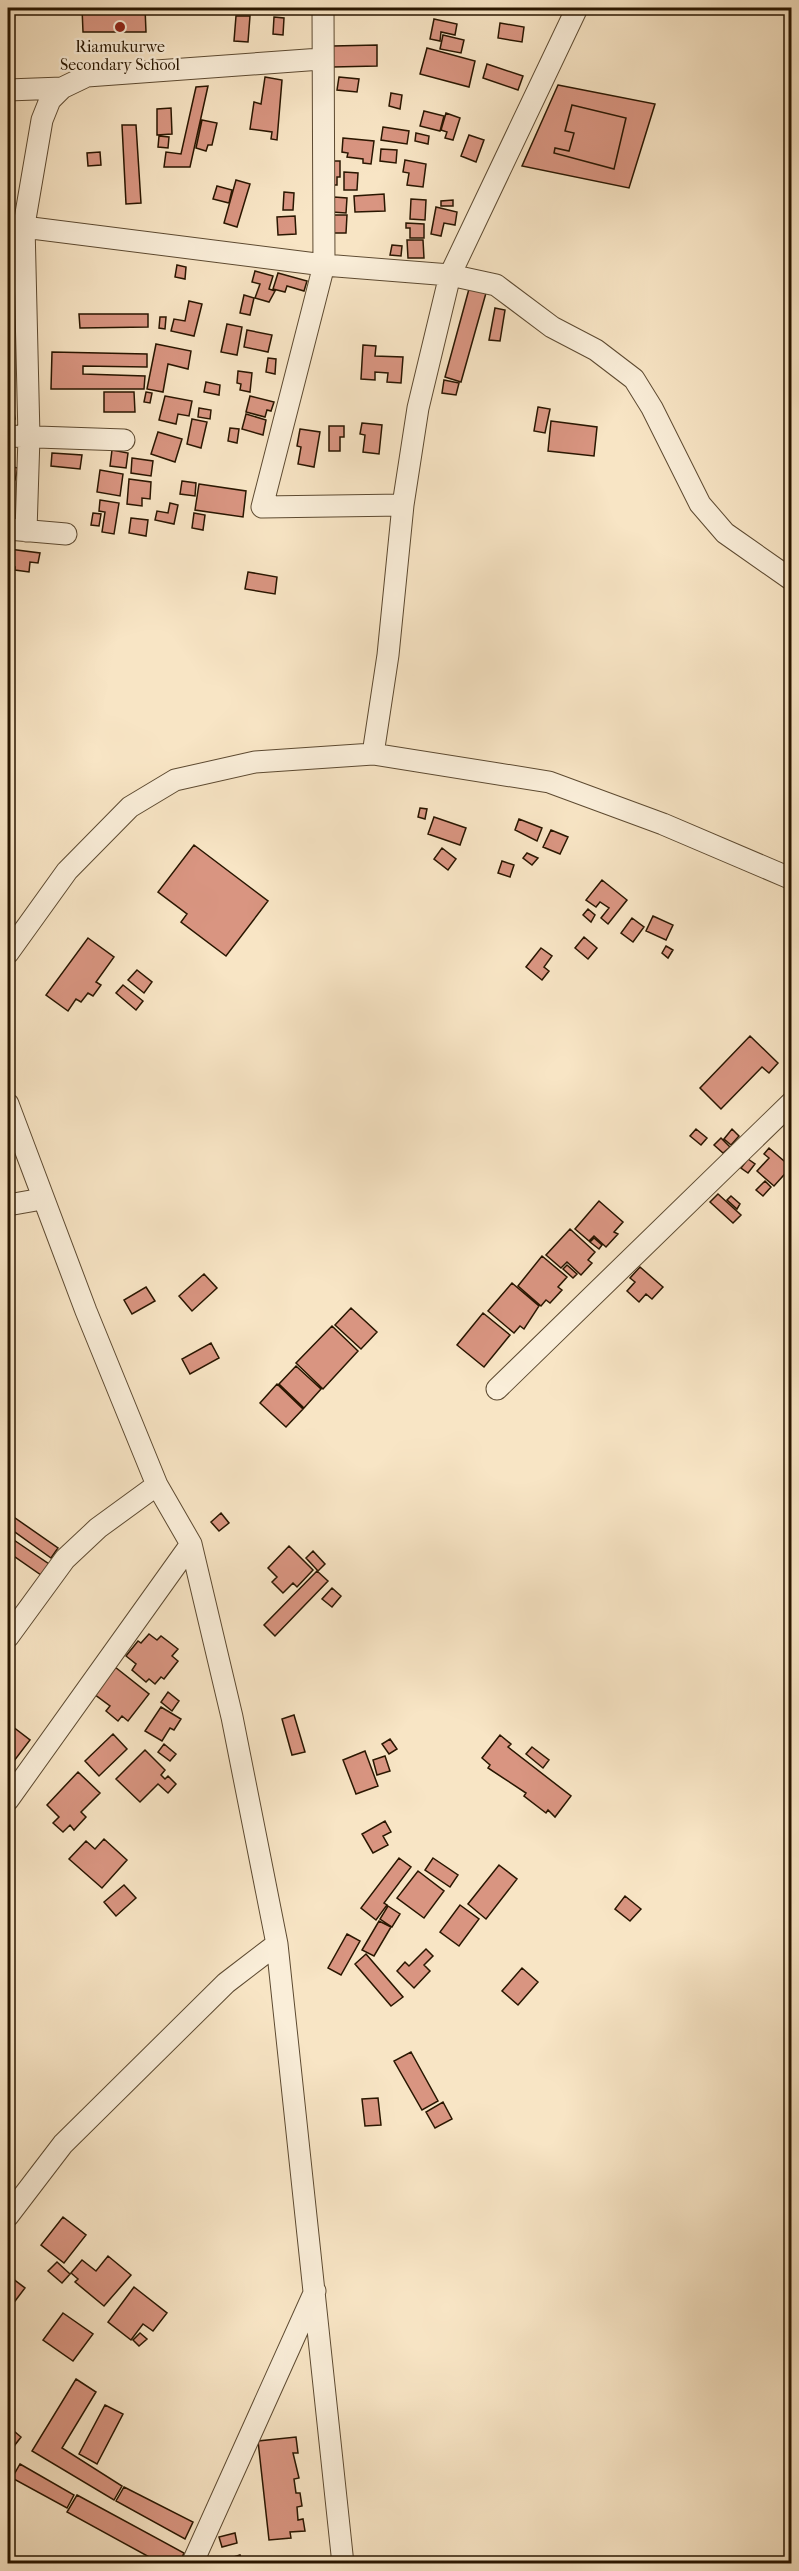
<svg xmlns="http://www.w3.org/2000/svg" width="799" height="2571" viewBox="0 0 799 2571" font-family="'IM FELL French Canon',serif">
  <rect width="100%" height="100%" fill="#f8e5c5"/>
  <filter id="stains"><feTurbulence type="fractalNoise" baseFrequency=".00333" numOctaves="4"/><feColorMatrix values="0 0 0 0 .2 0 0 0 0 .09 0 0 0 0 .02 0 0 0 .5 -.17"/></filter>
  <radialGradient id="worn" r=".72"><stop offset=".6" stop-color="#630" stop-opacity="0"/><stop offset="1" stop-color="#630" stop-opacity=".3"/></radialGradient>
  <path fill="#d99581" stroke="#291600" stroke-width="1.5" fill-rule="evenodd" d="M8,8h7l-2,32h-5z
    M82,8h63l1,24h-63z
    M236,16h14l-2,26 -14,-1z
    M274,17l10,1 -1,17 -10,-1z
    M434,19l23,5 -2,11 -14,-3 -1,9 -10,-2z
    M500,23l24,4 -2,15 -24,-4z
    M443,35l21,5 -3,13 -21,-4z
    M377,45v21l-44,1v-21z
    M427,48l48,13 -6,26 -49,-13z
    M487,64l36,12 -5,14 -35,-12z
    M265,77l17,3 -5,60 -6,-1 1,-7 -22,-3 4,-27 7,2z
    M339,77l20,2 -2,13 -20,-2z
    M558,85l97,19 -26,84 -107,-22zM572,105l54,13 -12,51 -60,-16 1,-5 14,3 5,-18 -9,-2z
    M208,86l-18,81h-26l2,-15 15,2 15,-67z
    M391,93l11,2 -2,14 -11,-3z
    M572,105l54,13 -12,51 -60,-16 1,-5 14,3 5,-18 -9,-2z
    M171,108l1,26 -15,1v-26z
    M424,111l20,5 -4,15 -20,-5z
    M446,113l14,5 -7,22 -8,-2 2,-6 -6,-2z
    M202,120l15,3 -5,22h-4l-2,6 -10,-3z
    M122,125h14l5,78 -15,1z
    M383,127l26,4 -2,13 -26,-4z
    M416,133l13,3 -1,8 -13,-3z
    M469,135l15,5 -8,22 -15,-6z
    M159,136l10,1 -1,11 -10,-1z
    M343,138l31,3 -3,23 -8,-1v-4l-16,-2 1,-4 -6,-1z
    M381,149l16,1 -1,13 -16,-2z
    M100,152l1,13 -13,1 -1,-13z
    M405,160l21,4 -3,23 -16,-2 2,-12 -6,-1z
    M330,161h10v16h-3v8h-7z
    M344,172l14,1 -1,17h-13z
    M236,180l14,4 -13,43 -13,-4z
    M217,186l15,4 -3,13 -16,-4z
    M284,192l10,1 -1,17h-10z
    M384,194l1,17 -30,1 -1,-16z
    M334,197l13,1 -1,15 -14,-1z
    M411,199l15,1 -1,20 -15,-1z
    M453,200v6h-12v-5z
    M436,207l21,5 -2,13 -11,-2 -3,13 -10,-2z
    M332,215h15l-1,18h-14z
    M295,216l1,18 -18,1 -1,-18z
    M406,223l18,1v14h-14v-10h-4z
    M407,240h16l1,18h-16z
    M392,245l10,1 -1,10 -11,-1z
    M177,265l9,2 -1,12 -10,-2z
    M255,271l18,5 -4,13 6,2 -6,11 -14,-4 5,-14 -8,-2z
    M278,273l29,8 -3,10 -17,-5 -2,6 -12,-3z
    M469,289l17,4 -25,89 -16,-5z
    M244,295l10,3 -4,17 -10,-2z
    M189,301l13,3 -8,32 -23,-5 3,-12 11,2z
    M495,308l10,2 -5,31 -11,-1z
    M79,314h69v13l-68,1z
    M160,317h6l-1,12 -6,-1z
    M227,324l15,3 -5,28 -16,-3z
    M247,330l25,5 -4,17 -24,-5z
    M156,344l35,7 -3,18 -20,-5 -5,28 -16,-3z
    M363,345l13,1 -1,10 28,1 -2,26 -14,-1 1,-9 -13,-1v8l-14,-1z
    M52,352l95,2v13l-64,-1v8l62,2 -1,13h-93z
    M268,358l8,1 -1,15 -9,-2z
    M238,371l14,2 -2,19 -10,-2 1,-6 -4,-1z
    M444,380l15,3 -3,12 -14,-2z
    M206,382l14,3 -1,10 -15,-3z
    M104,392h30l1,20h-31z
    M146,392l6,1 -2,10 -6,-1z
    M165,396l27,5 -3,15 -11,-2 -2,10 -17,-4z
    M250,396l24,6 -3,9 -4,-1 -2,7 -19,-5z
    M538,407l12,2 -5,24 -11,-2z
    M199,408l12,2 -1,9 -12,-2z
    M8,411l6,1 1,7 -7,10z
    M246,414l20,6 -3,15 -21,-6z
    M192,419l15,3 -6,26 -14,-4z
    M551,421l46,6 -3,29 -46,-5z
    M362,423l20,2 -3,29 -16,-2 2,-17 -5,-1z
    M329,426h15v11h-4v14h-11z
    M230,428l9,1 -2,14 -9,-2z
    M300,429l20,3 -6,35 -16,-3 3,-17 -4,-1z
    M158,432l24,7 -7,23 -24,-8z
    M112,450l16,3 -2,15 -16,-2z
    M52,453l30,2 -2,14 -29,-3z
    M132,458l21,3 -2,15 -20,-3z
    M8,466l10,2 -3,12 -7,-1z
    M100,470l23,4 -3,22 -23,-4z
    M129,479l22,3 -1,17 -8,-1v8l-15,-2z
    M182,481l14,2 -1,13 -15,-2z
    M199,484l47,7 -3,26 -48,-7z
    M100,500l19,3 -5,31 -12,-2 3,-20 -6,-1z
    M170,503l8,2 -4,19 -19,-4 2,-9 11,2z
    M93,513l8,1 -2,12 -8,-1z
    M194,513l11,2 -2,15 -11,-2z
    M131,518l17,2 -2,16 -17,-3z
    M9,549l31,4 -2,10 -8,-1 -1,10 -14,-2v-3l-7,-1z
    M248,572l29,5 -2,17 -30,-5z
    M420,808l7,1 -2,10 -7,-2z
    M434,817l32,11 -6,17 -32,-11z
    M519,819l23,9 -5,13 -22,-11z
    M551,830l17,7 -8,17 -17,-7z
    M194,845l74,56 -42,55 -45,-34 6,-8 -29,-22z
    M442,848l14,11 -8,11 -14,-11z
    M527,853l11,5 -6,7 -9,-7z
    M502,861l12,4 -4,12 -12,-4z
    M602,880l25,20 -19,24 -7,-6 8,-10 -9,-6 -4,5 -10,-7z
    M588,909l7,6 -4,7 -8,-7z
    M653,916l20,9 -7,15 -20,-9z
    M632,918l12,9 -11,15 -12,-9z
    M584,937l13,11 -9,11 -13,-11z
    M88,938l26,19 -18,25 5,3 -8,11 -5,-3 -7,9 -5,-3 -8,12 -22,-16z
    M666,946l7,4 -5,8 -6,-5z
    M541,948l11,8 -8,11 5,4 -7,9 -16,-13z
    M137,970l15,12 -8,11 -16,-13z
    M123,985l20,16 -7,9 -20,-17z
    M750,1036l28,27 -9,10 -7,-6 -41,42 -21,-21z
    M696,1129l11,9 -6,7 -11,-9z
    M732,1129l7,7 -8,9 -7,-6z
    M721,1138l9,9 -7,6 -9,-8z
    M769,1148l22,19 -17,19 -17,-15 12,-13 -5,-4z
    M748,1159l7,5 -7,9 -7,-5z
    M765,1181l6,6 -8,9 -7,-6z
    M718,1194l23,21 -8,8 -23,-21z
    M731,1196l9,8 -3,5 -10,-9z
    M599,1201l24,21 -9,10 4,2 -12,13 -12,-11 -5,5 -14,-12z
    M570,1229l25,23 -7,8 4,3 -11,12 -14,-13 -6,6 -15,-13z
    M594,1238l8,7 -3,4 -9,-7z
    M542,1256l25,21 -9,10 4,3 -12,13 -4,-3 -5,6 -23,-20z
    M567,1265l10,9 -4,4 -10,-9z
    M640,1267l23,20 -11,12 -6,-5 -7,8 -12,-11 8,-9 -5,-4z
    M204,1274l13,14 -25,23 -13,-15z
    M512,1283l27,23 -15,23 -4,-3 -6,7 -26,-22z
    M146,1287l9,14 -23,13 -8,-14z
    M351,1308l26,24 -16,17 -26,-24z
    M483,1313l27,22 -26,32 -27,-22z
    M332,1326l26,25 -35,38 -27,-26z
    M211,1343l8,15 -29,16 -8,-15z
    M296,1366l25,23 -17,19 -25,-24z
    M277,1384l26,25 -17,18 -26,-24z
    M8,1513l50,35 -7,10 -43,-31z
    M221,1513l8,10 -10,8 -8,-9z
    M8,1536l41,28 -8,11 -33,-23z
    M289,1546l24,24 -16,17 -4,-4 -10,10 -11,-11 5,-5 -9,-9z
    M313,1551l12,13 -7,7 -12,-13z
    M317,1571l11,10 -53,55 -11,-11z
    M332,1588l9,8 -9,11 -10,-8z
    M149,1634l8,6 4,-4 17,13 -6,7 6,5 -14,18 -3,-2 -6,7 -6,-5 -3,3 -14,-12 4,-6 -10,-8 12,-15 3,2z
    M115,1667l34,27 -21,27 -6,-5 -4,5 -12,-10 4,-5 -16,-12z
    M168,1692l11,9 -7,10 -11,-9z
    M161,1707l20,12 -7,11 -4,-2 -8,13 -17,-10z
    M294,1715l11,37 -13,3 -10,-36z
    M8,1723l22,17 -16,21 -6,-5z
    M113,1734l14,15 -28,27 -14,-15z
    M500,1735l11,9 -3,3 63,49 -16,21 -7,-7 -2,3 -22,-17 2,-3 -38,-25 2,-3 -8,-7z
    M390,1739l7,10 -8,5 -7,-10z
    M164,1744l12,10 -6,7 -12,-9z
    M532,1747l17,13 -6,8 -17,-14z
    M145,1750l20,20 -4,5 4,4 3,-3 8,8 -8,9 -10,-9 -18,18 -24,-23z
    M365,1751l13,35 -22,8 -13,-34z
    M385,1756l5,15 -13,4 -4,-15z
    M78,1772l22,21 -19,19 5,5 -12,13 -4,-5 -7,7 -10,-9 6,-6 -12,-12z
    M385,1821l6,11 -8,4 5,9 -15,8 -11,-19z
    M104,1839l23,21 -25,28 -33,-29 17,-18 9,8z
    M399,1858l12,9 -27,36 3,2 -11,15 -15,-12z
    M433,1858l25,17 -8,12 -25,-17z
    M499,1865l18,14 -31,40 -18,-15z
    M418,1871l26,20 -20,27 -27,-20z
    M124,1885l12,13 -20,18 -12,-14z
    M625,1896l16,13 -11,12 -15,-12z
    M460,1905l19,14 -20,27 -19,-14z
    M388,1906l12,8 -8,13 -12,-8z
    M379,1921l12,6 -17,29 -12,-6z
    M347,1934l13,7 -19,34 -13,-7z
    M426,1949l7,7 -9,9 6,6 -16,17 -17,-17 8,-9 4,4z
    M366,1954l37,43 -12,9 -36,-42z
    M522,1968l16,14 -20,23 -16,-14z
    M411,2052l27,49 -16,9 -28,-49z
    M378,2098l3,27 -16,1 -3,-27z
    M443,2102l9,17 -17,9 -9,-16z
    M63,2217l23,18 -22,28 -23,-18z
    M108,2256l23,19 -27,31 -29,-24 3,-3 -7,-6 11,-13 14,11z
    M57,2262l13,12 -8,9 -14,-12z
    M8,2275l17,13 -13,17 -4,-4z
    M134,2287l33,26 -14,18 -10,-7 -12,16 -23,-18z
    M63,2313l30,21 -20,27 -30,-21z
    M140,2333l7,6 -8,7 -6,-6z
    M76,2379l20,13 -34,56 60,38 -8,14 -82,-49z
    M105,2405l18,9 -26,50 -18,-10z
    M8,2426l13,11 -13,17z
    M296,2437l2,16h-5l6,25 -5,1 2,14h4l2,13 -5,1 1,13 5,-1 2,12 -15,1 1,6 -22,2 -11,-99z
    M20,2464l54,31 -7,13 -55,-30z
    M124,2487l69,35 -8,17 -69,-38z
    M77,2495l107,58 -5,11h-17l-95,-52z
    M235,2533l2,10 -15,4 -3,-10z
    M240,2555l3,9h-18l-1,-4z"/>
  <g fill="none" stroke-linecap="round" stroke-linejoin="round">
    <g stroke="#5d4a31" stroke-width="23">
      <path id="minor" d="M323,8l1,257 -62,242 141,-2
        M8,90l54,-2
        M8,225l316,40 126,10 46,10 56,42 44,23 38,29 18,29 48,96 25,29 67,47
        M8,436l116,4
        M8,529l58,5
        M26,531l3,-94 -5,-212 18,-105 8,-20 12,-12 25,-12 234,-17
        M373,754l15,-99 15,-150 15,-97 32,-133 127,-267
        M8,953l59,-82 63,-64 45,-27 80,-18 118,-8 176,28 114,42 129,55
        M8,1104l78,207 71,174 34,59 41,173 45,227 66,620
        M8,1205l34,-6
        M497,1389l295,-287
        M8,1637l57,-78 33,-31 59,-43
        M8,1800l183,-256
        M8,2216l55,-72 163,-161 51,-39
        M192,2564l123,-273"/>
    </g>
    <use href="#minor" stroke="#faeed9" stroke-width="21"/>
  </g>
  <circle fill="#8f2418" stroke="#faeed9" stroke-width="2" cx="120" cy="27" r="6"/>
  <g text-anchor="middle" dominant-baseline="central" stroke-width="4.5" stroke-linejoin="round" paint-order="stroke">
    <g font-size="16" fill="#291600" stroke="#faeed9">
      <text x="120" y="46">Riamukurwe<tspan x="120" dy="18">Secondary School</tspan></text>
    </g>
  </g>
  <rect width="799" height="2571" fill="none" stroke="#f8e5c5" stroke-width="30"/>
  <rect x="9" y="9" width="781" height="2553" fill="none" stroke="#291600" stroke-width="3"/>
  <rect x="15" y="15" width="769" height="2541" fill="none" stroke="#291600" stroke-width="1.5"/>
  <rect width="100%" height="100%" filter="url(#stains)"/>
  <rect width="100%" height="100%" fill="url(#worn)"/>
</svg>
